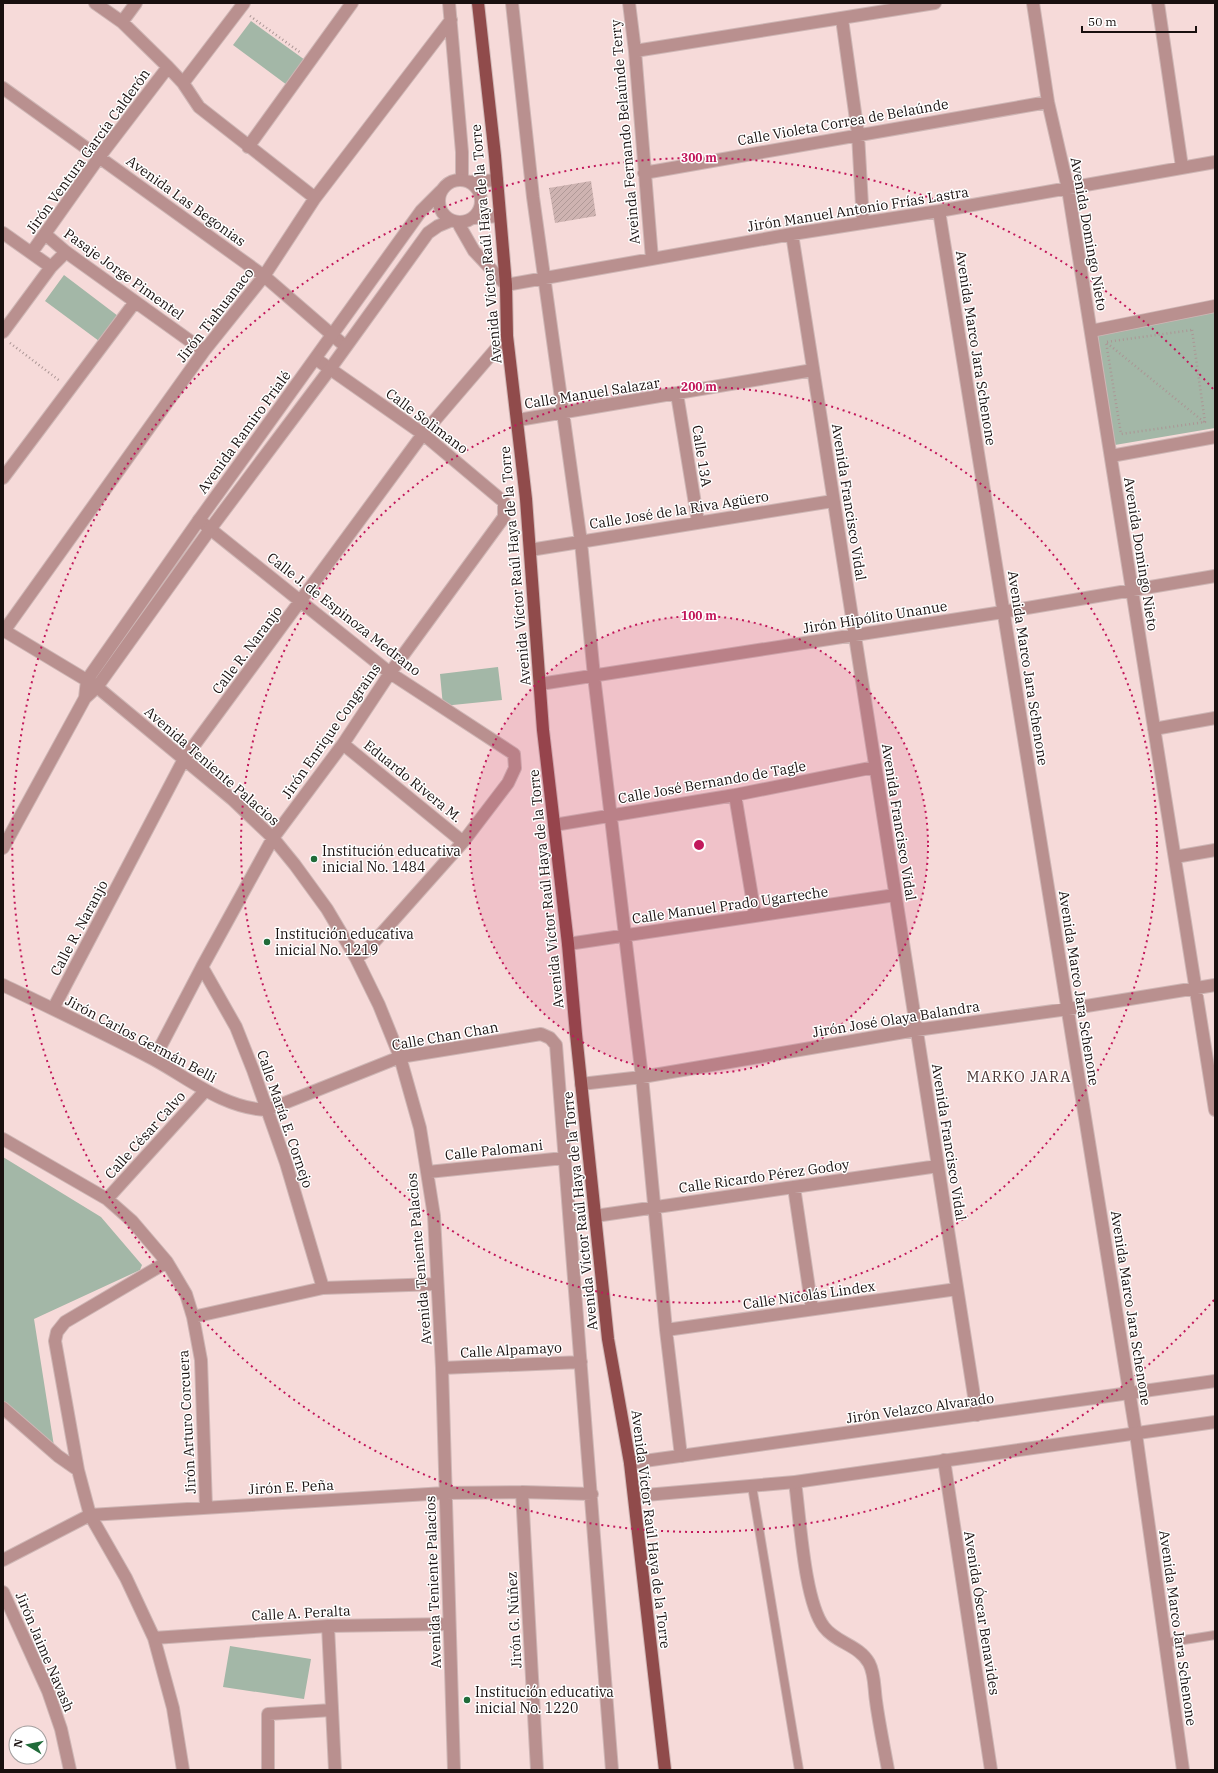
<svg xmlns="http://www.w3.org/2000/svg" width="1218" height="1773" viewBox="0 0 1218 1773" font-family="'IBM Plex Serif',serif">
  <defs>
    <pattern id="building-hatch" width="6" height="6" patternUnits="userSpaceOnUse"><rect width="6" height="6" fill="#ceb3b1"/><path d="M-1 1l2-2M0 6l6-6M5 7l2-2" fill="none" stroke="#b09997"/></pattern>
  </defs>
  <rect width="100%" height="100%" fill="#f6dad9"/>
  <path fill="#a3b7a7" d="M251,21l54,39 -18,25 -54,-40z
    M64,275l54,41 -19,25 -54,-40z
    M1215,306v122l-106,18 -18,-115z
    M498,667l4,33 -59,6 -3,-32z
    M3,1157l98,60 41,48 -2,5 -106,49 20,127 -51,-34z
    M230,1646l81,13 -7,40 -81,-12z"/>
  <path fill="url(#building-hatch)" d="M591,181l5,35 -41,7 -6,-35z"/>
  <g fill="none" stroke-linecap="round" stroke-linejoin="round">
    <g stroke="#ceb6b5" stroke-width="10">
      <path id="service" d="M752,1486l47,284
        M1165,1643l50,-8"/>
    </g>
    <g stroke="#ceb6b5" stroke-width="14">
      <path id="minor" d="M95,3l27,19 46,45 15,16 16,24 116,91
        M449,3l13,149v28
        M512,3l21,194 48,345 13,134 48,401 24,253 15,126
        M629,3l6,48 17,208
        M1033,3l15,99 20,87 147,921
        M1158,3l24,164
        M842,19l16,115 5,89
        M122,22l14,-19
        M635,51l300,-48
        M183,83l61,-80
        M3,88l261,188 81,70
        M248,147l104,-144
        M644,173l404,-71
        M939,211l197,1223 47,336
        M3,233l48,34
        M45,234l21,18 138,99
        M792,234l185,1181
        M32,252l68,-96 68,-89
        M506,285l286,-51 147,-23 276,-49
        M1091,331l124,-25
        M3,332l48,-65 15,-15
        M677,394l21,128
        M518,420l295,-50
        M1111,456l104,-19
        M3,478l132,-176
        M199,520l191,153 124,81 1,14 -7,15 -45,59 -97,109 -10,7
        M530,550l303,-49
        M4,631l200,-280 60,-75 51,-78 136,-178
        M540,684l463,-72 212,-36
        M97,687l135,112 41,39 22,27 32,44 29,49 23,47 21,52 20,71 14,88 8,152 12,402
        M1154,729l61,-11
        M343,744l120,98
        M735,795l20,120
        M554,825l181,-30 140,-28
        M1175,857l40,-7
        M568,944l327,-49
        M202,967l34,60 17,43 33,93 37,125
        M3,985c50,24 101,48 150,74 37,20 70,49 114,51l133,-53 141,-23 9,4 6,7 56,725
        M53,1009l131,-250 239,-325 84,-98
        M154,1059l48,-92 71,-129 70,-94 47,-71 114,-156v-15l-81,-68 -107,-75
        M581,1084l61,-7 274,-47 152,-21 147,-24
        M3,1139l104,60 25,22 35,41 19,32 7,23 8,43 5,147
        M428,1172l136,-14
        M794,1187l18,122
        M107,1199l98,-108
        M595,1216l343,-50
        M167,1262l-102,60 -8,10 -2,9 23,129 12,45 36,63 28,60 19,70 10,62
        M193,1317l130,-29 114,-4
        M666,1330l291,-41
        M442,1368l139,-6
        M3,1408l55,48 20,14
        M944,1460l47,310
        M795,1482c5,35 9,119 29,145 12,16 35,18 45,36 6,11 5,25 7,38 3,23 8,46 12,69
        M522,1492l15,278
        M3,1560l87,-45 355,-22 77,-1 70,2
        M3,1592l45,99 13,38 9,41
        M328,1626l7,144
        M154,1638l174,-12 121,-2
        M268,1770v-56l64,-4"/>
    </g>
    <g stroke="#ceb6b5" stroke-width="14">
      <path id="tertiary" d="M439 201a21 21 0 1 1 42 0a21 21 0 1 1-42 0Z
        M470,182l27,-2
        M474,218l25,-2
        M458,223l16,28 32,34
        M3,630l90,54
        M85,698l2,-18 112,-160 222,-309 20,-20
        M3,848l82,-150 12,-11 114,-159 119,-159 98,-136 10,-7 12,-5
        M630,1463l585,-82
        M634,1496l161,-14 420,-60"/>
    </g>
    <g stroke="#ceb6b5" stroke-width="14">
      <path id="primary" d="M478,3l17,153 11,129 1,51 19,163 17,231 25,214 8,90 32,305 22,124 35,307"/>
    </g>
    <path stroke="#ab9695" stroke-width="2.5" stroke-dasharray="1 3" stroke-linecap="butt" d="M250,16l51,37
      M1192,330l13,92 -84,12 -15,-92z
      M10,343l50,38
      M1107,343l97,79"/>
    <use href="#service" stroke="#b9908f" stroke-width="8"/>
    <use href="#minor" stroke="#b9908f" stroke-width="12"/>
    <use href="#tertiary" stroke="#b9908f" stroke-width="12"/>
    <use href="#primary" stroke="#904b4b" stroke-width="12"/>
  </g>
  <circle cx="699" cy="845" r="229" fill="#c2185b" fill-opacity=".12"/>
  <g fill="none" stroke="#c2185b" stroke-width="2" stroke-dasharray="2 4">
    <circle cx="699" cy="845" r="229"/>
    <circle cx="699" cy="845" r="458"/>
    <path d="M1214 1300A687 687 0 1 1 1214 390"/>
  </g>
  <g fill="#206b39" stroke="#fff" stroke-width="1.5">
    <circle cx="314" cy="859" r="4"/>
    <circle cx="267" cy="942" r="4"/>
    <circle cx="467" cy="1700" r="4"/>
  </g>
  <g text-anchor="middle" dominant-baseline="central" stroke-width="3" stroke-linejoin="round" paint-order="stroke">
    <g font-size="14" fill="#19100f" stroke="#fff">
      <text transform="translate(843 122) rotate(-10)">Calle Violeta Correa de Belaúnde</text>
      <text transform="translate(625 132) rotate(-95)">Aveinda Fernando Belaúnde Terry</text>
      <text transform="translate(88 151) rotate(-54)">Jirón Ventura García Calderón</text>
      <text transform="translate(186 201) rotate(36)">Avenida Las Begonias</text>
      <text transform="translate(858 209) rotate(-9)">Jirón Manuel Antonio Frías Lastra</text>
      <text transform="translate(1089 234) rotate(80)">Avenida Domingo Nieto</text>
      <text transform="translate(486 244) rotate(-95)">Avenida Víctor Raúl Haya de la Torre</text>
      <text transform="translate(124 274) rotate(36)">Pasaje Jorge Pimentel</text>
      <text transform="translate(215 315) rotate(-52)">Jirón Tiahuanaco</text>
      <text transform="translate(976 348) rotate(81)">Avenida Marco Jara Schenone</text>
      <text transform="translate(592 393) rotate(-9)">Calle Manuel Salazar</text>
      <text transform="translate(427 421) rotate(37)">Calle Solimano</text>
      <text transform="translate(244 432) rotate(-54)">Avenida Ramiro Prialé</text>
      <text transform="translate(702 456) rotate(81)">Calle 13A</text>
      <text transform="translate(849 502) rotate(81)">Avenida Francisco Vidal</text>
      <text transform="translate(679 510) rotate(-9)">Calle José de la Riva Agüero</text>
      <text transform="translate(1141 554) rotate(81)">Avenida Domingo Nieto</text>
      <text transform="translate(515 566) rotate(-95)">Avenida Víctor Raúl Haya de la Torre</text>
      <text transform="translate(344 614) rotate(38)">Calle J. de Espinoza Medrano</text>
      <text transform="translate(875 617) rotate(-9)">Jirón Hipólito Unanue</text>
      <text transform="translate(247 650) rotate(-53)">Calle R. Naranjo</text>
      <text transform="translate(1028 668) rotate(81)">Avenida Marco Jara Schenone</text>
      <text transform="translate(331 731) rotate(-55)">Jirón Enrique Congrains</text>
      <text transform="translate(212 766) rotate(41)">Avenida Teniente Palacios</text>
      <text transform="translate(413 781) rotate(39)">Eduardo Rivera M.</text>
      <text transform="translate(712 782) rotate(-10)">Calle José Bernando de Tagle</text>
      <text transform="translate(899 822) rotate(81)">Avenida Francisco Vidal</text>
      <text transform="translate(546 889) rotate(-96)">Avenida Víctor Raúl Haya de la Torre</text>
      <text transform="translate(730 905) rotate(-8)">Calle Manuel Prado Ugarteche</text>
      <text transform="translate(79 928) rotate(-62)">Calle R. Naranjo</text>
      <text transform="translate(1079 988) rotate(81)">Avenida Marco Jara Schenone</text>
      <text transform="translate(896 1019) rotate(-9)">Jirón José Olaya Balandra</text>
      <text transform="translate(445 1036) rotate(-10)">Calle Chan Chan</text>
      <text transform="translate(141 1039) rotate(28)">Jirón Carlos Germán Belli</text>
      <text transform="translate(285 1119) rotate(71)">Calle María E. Cornejo</text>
      <text transform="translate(145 1135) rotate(-48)">Calle César Calvo</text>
      <text transform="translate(949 1142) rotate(81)">Avenida Francisco Vidal</text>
      <text transform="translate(494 1150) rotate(-6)">Calle Palomani</text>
      <text transform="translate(764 1176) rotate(-8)">Calle Ricardo Pérez Godoy</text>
      <text transform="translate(580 1211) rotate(-96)">Avenida Víctor Raúl Haya de la Torre</text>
      <text transform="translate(419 1259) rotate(-95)">Avenida Teniente Palacios</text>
      <text transform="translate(809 1295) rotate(-8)">Calle Nicolás Lindex</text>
      <text transform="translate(1131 1308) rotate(81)">Avenida Marco Jara Schenone</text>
      <text transform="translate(511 1350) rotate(-3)">Calle Alpamayo</text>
      <text transform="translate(920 1408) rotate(-8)">Jirón Velazco Alvarado</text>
      <text transform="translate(187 1422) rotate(-93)">Jirón Arturo Corcuera</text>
      <text transform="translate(291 1487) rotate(-3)">Jirón E. Peña</text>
      <text transform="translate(651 1529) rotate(83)">Avenida Víctor Raúl Haya de la Torre</text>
      <text transform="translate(433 1582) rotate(-92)">Avenida Teniente Palacios</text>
      <text transform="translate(301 1613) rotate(-3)">Calle A. Peralta</text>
      <text transform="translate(982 1613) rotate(81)">Avenida Óscar Benavides</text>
      <text transform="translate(514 1620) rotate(-93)">Jirón G. Núñez</text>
      <text transform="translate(1178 1628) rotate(82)">Avenida Marco Jara Schenone</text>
      <text transform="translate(45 1652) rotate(67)">Jirón Jaime Navash</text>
    </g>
    <g font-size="14" fill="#19100f" stroke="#fff" text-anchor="start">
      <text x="322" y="851">Institución educativa<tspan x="322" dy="16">inicial No. 1484</tspan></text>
      <text x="275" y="934">Institución educativa<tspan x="275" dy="16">inicial No. 1219</tspan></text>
      <text x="475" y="1692">Institución educativa<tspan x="475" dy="16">inicial No. 1220</tspan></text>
    </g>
    <g font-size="15" letter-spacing="1" fill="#4b3534" stroke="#fff">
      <text x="1019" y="1076">MARKO JARA</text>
    </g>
  </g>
  <circle cx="699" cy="845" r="6" fill="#c2185b" stroke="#fff" stroke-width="2"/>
  <g font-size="12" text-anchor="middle" font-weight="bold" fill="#c2185b" stroke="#fff" stroke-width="3" stroke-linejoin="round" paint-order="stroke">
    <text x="699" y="162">300 m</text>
    <text x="699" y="391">200 m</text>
    <text x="699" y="620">100 m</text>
  </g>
  <rect width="1218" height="1773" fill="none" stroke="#19100f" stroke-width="8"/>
  <g transform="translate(28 1745) rotate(280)"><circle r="19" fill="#ffffff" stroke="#a39f9f"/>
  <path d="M0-3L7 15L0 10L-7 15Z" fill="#206b39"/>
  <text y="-6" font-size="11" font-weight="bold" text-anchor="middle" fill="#19100f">N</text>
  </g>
  <path d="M1082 26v6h114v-6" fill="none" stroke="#19100f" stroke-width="2"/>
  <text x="1088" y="26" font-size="12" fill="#19100f" stroke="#ffffff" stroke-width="3" paint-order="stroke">50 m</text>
</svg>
